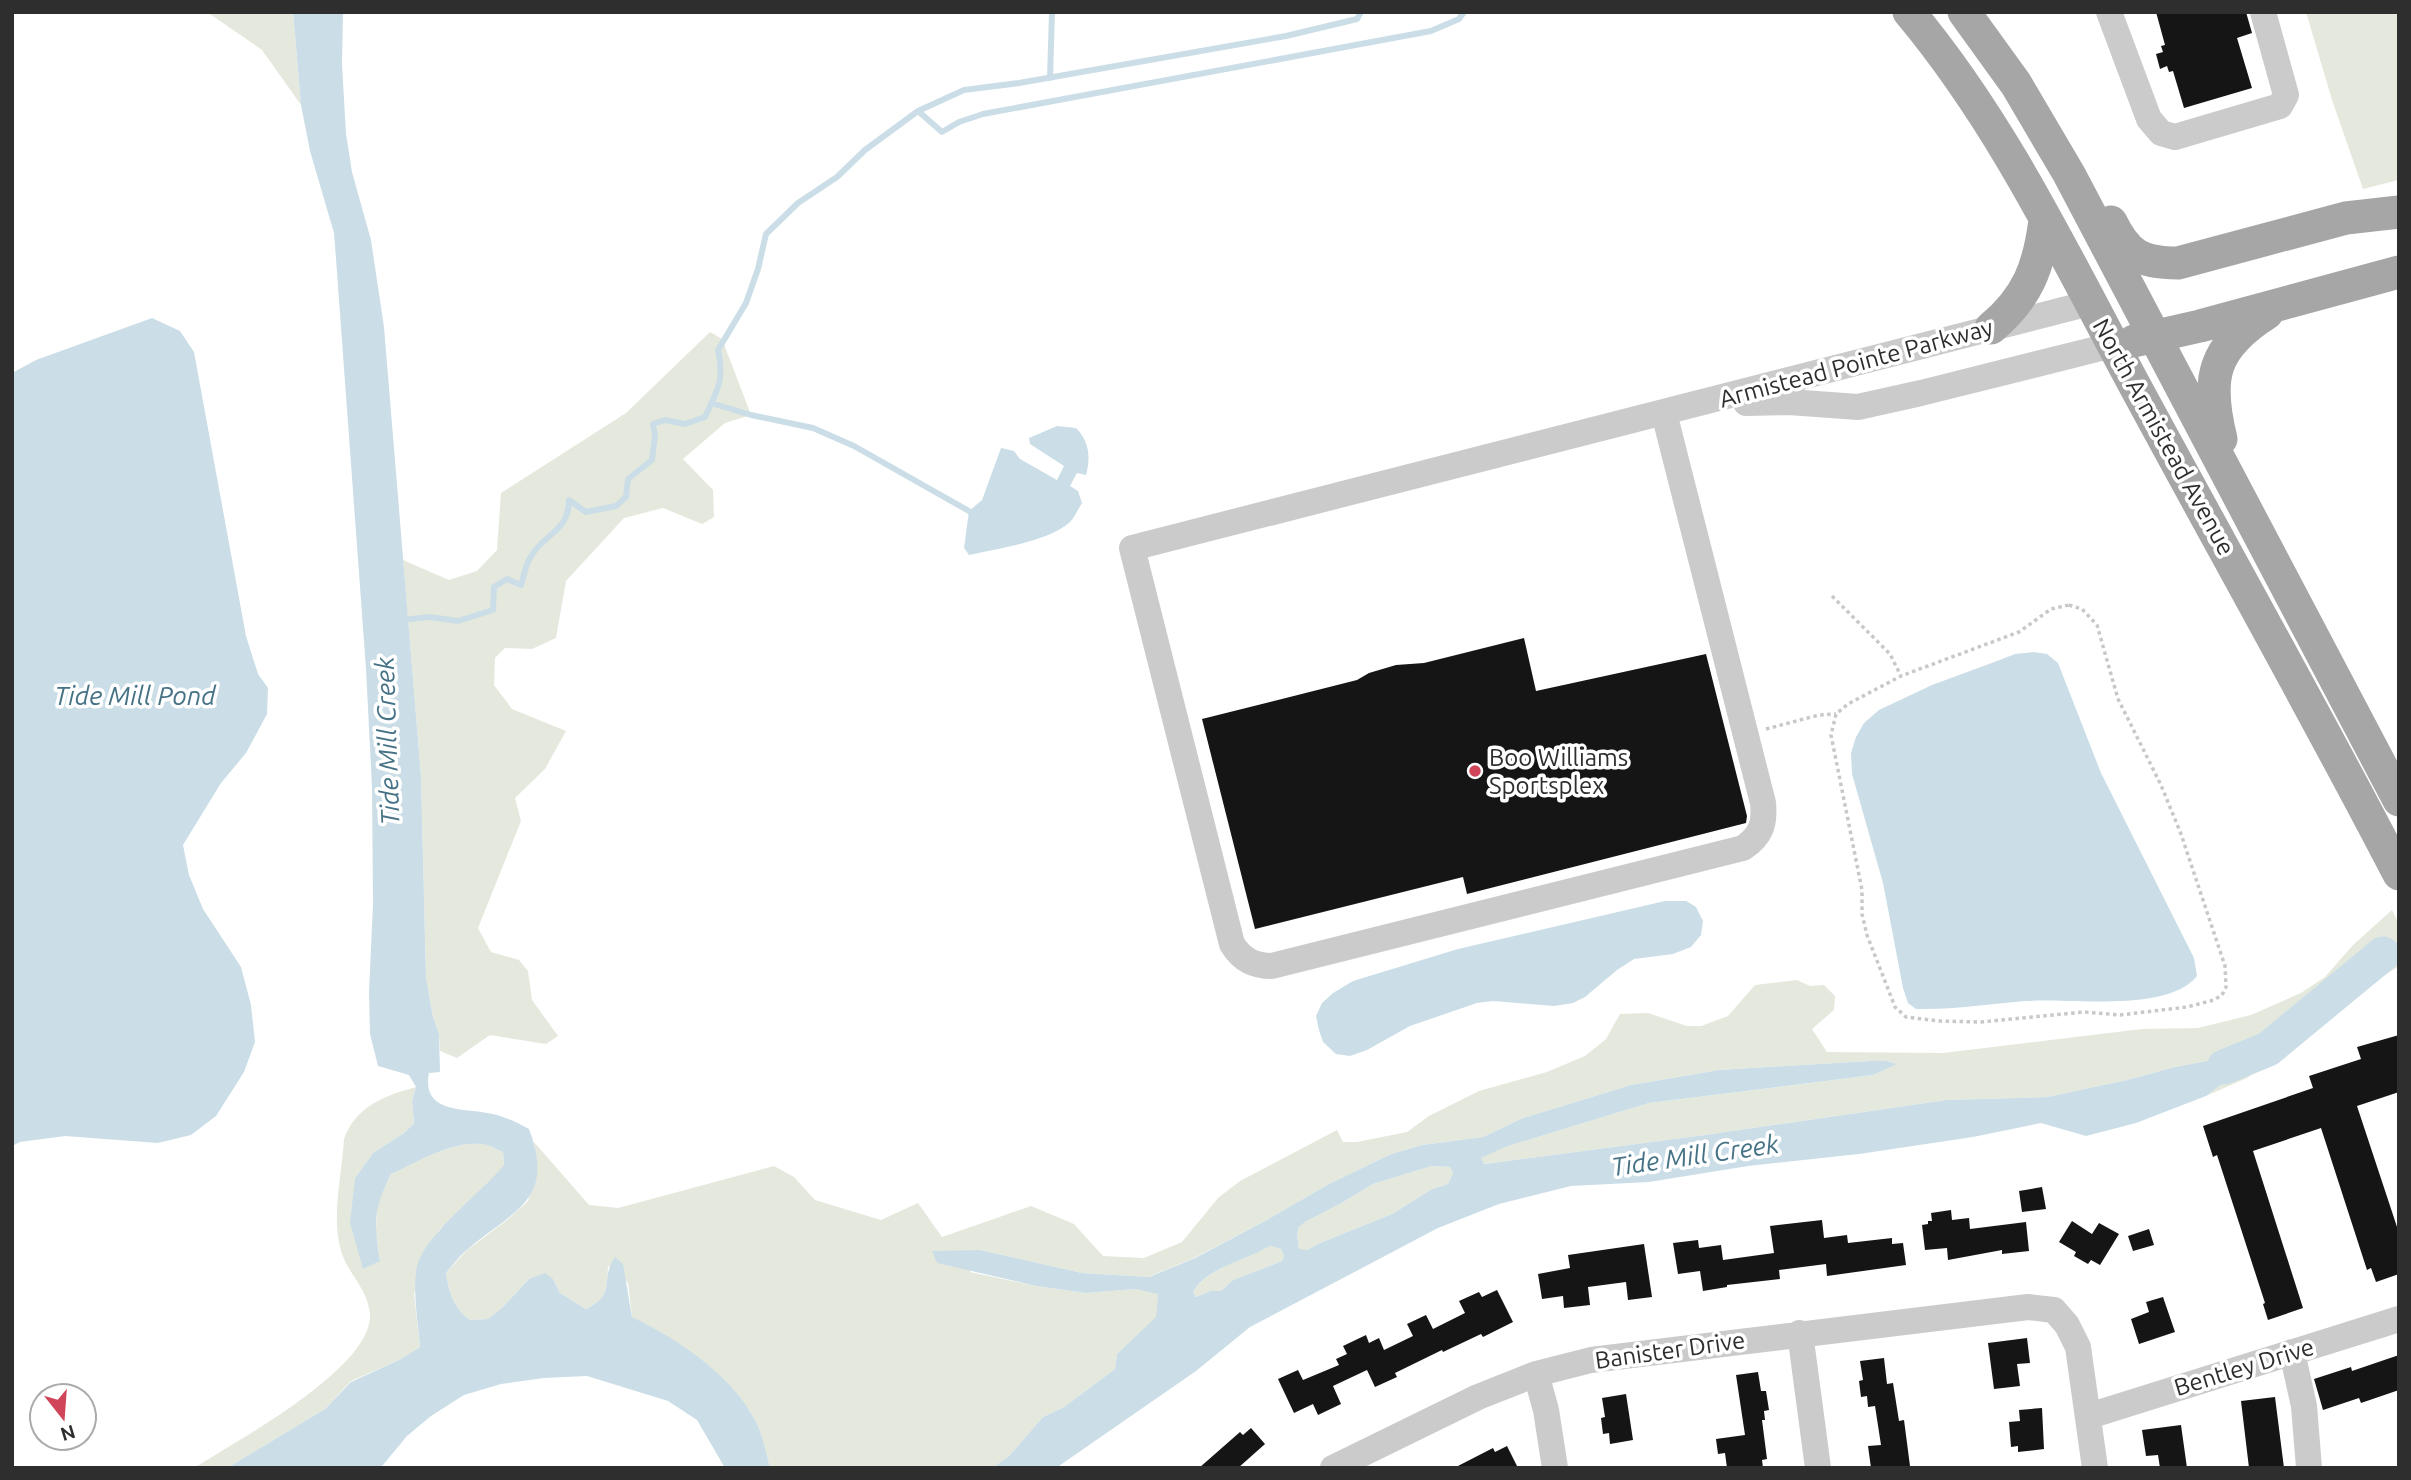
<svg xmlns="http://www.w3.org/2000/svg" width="2411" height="1480" viewBox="0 0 2411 1480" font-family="Ubuntu,sans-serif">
  <rect width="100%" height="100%" fill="#fff"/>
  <path fill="#e5e9dd" d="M207,12h86l8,93 -39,-55z
    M2306,12h93v168l-36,9 -31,-89z
    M710,332l12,7 29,76 -26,8 -42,36 30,31 1,27 -12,7 -39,-16 -39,10 -58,63 -10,57 -24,11 -27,-1 -10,10 -1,27 18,24 54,22 -21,38 -30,29 6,23 -43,107 13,24 28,8 9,11 4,29 26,36 -12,8 -56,-9 -33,23 -17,-7 -1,-17 -6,-17 -7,-40 -5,-201 -18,-216 46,20 28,-9 20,-21 4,-57 125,-80z
    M2392,910l7,14v42l-37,24 -64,52 -51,36 -41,18 60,-47 -91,18 -48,13 -80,17 -101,3 -241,35 -222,29 -3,-7 25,-10 144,-44 224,-28 23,-11 -10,-3h-17l-150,9 -88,15 -108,33 -40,19 -61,8 -31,9 -62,30 -64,37 -71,37 -46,19 -66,-4 -102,-23 -10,22 66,14 50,7 50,-4 22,4 -1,24 -40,37 -2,15 -51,38 -21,10 -34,39 -17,12h-222l-10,-37 -10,-20 -42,-46 -40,-28 -36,-20 -4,-34 -20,-17c-1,23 0,32 -22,43l-26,-16 -7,-14h-24l-27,29 -14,11 -18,1c-16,-12 -21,-27 -24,-47l21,-23 40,-30 21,-19 9,-37 -3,-22 55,63 29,3 156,-42 20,11 21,23 66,20 37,-17 24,34 89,-31 43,18 29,32 41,2 38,-16 36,-44 22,-17 97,-51 6,12h14l50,-10 22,-16 50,-25 68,-19 38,-16 21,-17 14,-25 28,-1 39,13h14l27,-10 27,-31 42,-5 13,6 14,-1 11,11 -1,14 -22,19 15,23 116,1 199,-24 56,-1 53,-13 50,-22 24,-16 28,-32z
    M416,1087l-4,14 2,22 -10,10 -31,20 -18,25 25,83 -4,-28 1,-30 14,-29c27,-12 65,-36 97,-29 5,1 10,5 15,7l1,14 -15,18 -51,47 -24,63 6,53 -19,12 -50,22 -26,28 -98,59h-33c41,-26 179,-100 176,-154 -2,-25 -22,-40 -29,-63 -10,-35 1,-76 3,-112 12,-33 40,-43 72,-52z
    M1432,1166l18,1 3,6 -5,11 -16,5 -40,25 -72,29 -13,7h-8l-2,-16 2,-7 6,-5 35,-18 33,-20z
    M1270,1246l11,3 3,7 -2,5 -49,19 -12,11h-11l-14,6 -3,-4c11,-24 55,-34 77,-47z"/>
  <path fill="#cbdee7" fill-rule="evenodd" d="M293,12h50l-1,52 4,70 6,38 19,68 13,87 37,449 5,201 7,40 6,17 1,38 -11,1c-8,40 34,35 58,40 15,2 29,9 42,16 27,71 -15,81 -61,120 -8,6 -15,16 -22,24 3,20 8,35 24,47l18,-1 14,-11 27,-29 16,-6 8,6 7,14 26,16c32,-16 13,-29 29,-52l8,7 9,53c48,23 108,63 128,114 4,12 7,25 10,37h-45l-28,-48 -29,-19 -81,-25 -43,2 -43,6 -37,11 -33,21 -24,20 -24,29 -5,3h-151l98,-59 26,-27 50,-23 19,-12c-2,-25 -7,-50 -4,-75 4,-35 65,-78 88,-107l-1,-13c-5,-2 -11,-6 -16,-7 -32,-7 -68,17 -96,29 -18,36 -17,48 -11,87l-17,8 -13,-46 5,-45 18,-25 31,-20 10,-10 -2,-22 4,-14 -7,-12 -31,-9 -8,-32 -1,-42 4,-88 -1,-117 -6,-118 -30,-410 -2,-26 -24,-82 -9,-46z
    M152,318l28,13 14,21 52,284 12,38 10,14 -1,26 -21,39 -25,30 -38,62 6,30 14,34 38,58 10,38 4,37 -11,30 -28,44 -25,19 -33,8 -93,-7 -45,6 -8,4v-773l24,-13z
    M1057,426l19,2c13,13 15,29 10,47l-9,-2 -7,13 8,5 4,12c-4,6 -7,14 -12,19 -22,20 -72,26 -101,33l-5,-7 5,-37 13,-11 19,-52 13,3 6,8 37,21 7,-14 -34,-22 -1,-6z
    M2034,652l13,2 11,9 43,110 93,185 3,18c-29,37 -128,22 -172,25 -37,3 -72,9 -109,8l-8,-6 -5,-15 -20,-105 -31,-109 -1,-21 5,-16 8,-14 15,-13 53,-25 65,-24 18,-7z
    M1665,901h21l10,6 7,14 -2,14 -10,12 -18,7 -39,5 -17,11 -32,27 -12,6 -19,3 -61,-5 -16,2 -67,23 -43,24 -17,6 -14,-2 -13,-12 -4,-12 -3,-14 6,-13 11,-10 20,-12 105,-32z
    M2268,1049l-62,47 -70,27 -50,13 -45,-13 -68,14 -114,17 -111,12 -99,16 -78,4 -72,18 -61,24 -188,99 -54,44 -140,97h-64l17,-12 34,-39 21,-10 51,-38 2,-15 39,-37 2,-23 -22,-5 -50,4 -50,-7 -99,-23 -5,-12 48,-1 102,23 67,4 46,-19 70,-37 64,-37 62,-30 31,-9 61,-8 40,-19 108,-33 88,-15 150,-9h17l11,3 -24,11 -224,28 -144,44 -24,11 3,6 221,-29 241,-35 101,-3 80,-17 48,-13zM1432,1166l18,1 3,6 -5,11 -16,5 -40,25 -72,29 -13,7 -8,-1 -2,-15 2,-7 6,-5 35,-18 33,-20zM1270,1246l11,3 3,7 -2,5 -49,19 -12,11h-11l-14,6 -3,-4c10,-24 56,-34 77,-47z"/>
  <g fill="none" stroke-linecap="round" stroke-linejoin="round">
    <path stroke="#cbdee7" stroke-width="6" d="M1050,78l2,-66
      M918,111l24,21 17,-10 24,-8 448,-83 28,-12 5,-7
      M711,403l40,12 62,13 41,18 115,65
      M401,620l29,-3 28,4 35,-11 1,-23 13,-8 14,6c3,-8 4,-19 9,-27 13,-25 39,-25 39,-58l17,12 30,-6 10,-9 2,-18 24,-19 3,-25 -2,-11 12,-4 20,4 20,-7c12,-26 20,-37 13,-67l28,-47 12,-34 8,-35 32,-31 39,-26 28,-27 53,-39 46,-21 55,-7 267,-47 71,-17 4,-7
      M2383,954l16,-9"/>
    <path stroke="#cbdee7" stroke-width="35" d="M2224,1067l44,-18 115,-95"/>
  </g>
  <path fill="#151515" d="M2156,12h90l6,21 -15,5 15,50 -68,20 -11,-37 -4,1 -2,-6 -7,3 -4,-15 7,-2 -2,-6 4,-1z
    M1524,638l12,53 170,-37 41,162 -1,7 -279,71 -4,-17 -208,52 -53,-210 155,-39 12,-7 27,-8 28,-2z
    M2399,1035v57l-42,14 42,127v41l-23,8 -5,-14 -4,2 -46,-142 -68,23 50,157 -35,12 -5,-16 2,-1 -48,-148 -4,2 -10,-31 110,-38 -4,-12 52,-17 -4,-12z
    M2042,1187l4,22 -24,3 -3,-21z
    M1951,1210l1,10 17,-2 1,11 56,-7 3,29 -27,3v-4l-54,10 -1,-12 -22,2 -3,-25 6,-1v-3h4l-1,-8z
    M1822,1220l2,18 23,-3 1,8 44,-5v6l11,-1 3,22 -79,11 -1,-12 -47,6 1,9 -53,6v2l-24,4 -3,-20 -22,3 -5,-31 25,-3 1,8 22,-3 2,15 51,-7 -4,-27z
    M2072,1221l20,13 7,-11 20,11 -19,31 -9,-5 -3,4 -14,-8 2,-4 -17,-10z
    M2149,1229l5,16 -21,6 -5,-15z
    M1644,1244l8,53 -24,3 -2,-18 -38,5 2,18 -26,3 -1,-12 -21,3 -4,-25 32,-6 -2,-13z
    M1497,1290l16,32 -30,15 -2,-3 -38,18 -1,-2 -47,23 2,4 -22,10 -8,-17 -34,16 8,18 -23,11 -5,-11 -19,9 -16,-34 20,-9 5,10 36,-15 -3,-6 11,-5 -4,-8 23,-11 3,8 10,-5 5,12 29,-14 -6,-12 19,-9 7,14 32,-16 -6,-12 20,-9 3,5z
    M2163,1297l12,35 -36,12 -8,-25 18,-7 -3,-10z
    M2027,1338l3,25 -13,1 3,22 -26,3 -6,-46z
    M2399,1355v35l-38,13 -2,-5 -36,12 -9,-31 37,-12 1,4z
    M1884,1358l3,26 6,-1 6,38 5,-1 6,46 -39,2 -3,-22 13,-1 -6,-39 -7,1 -1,-11 -6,1 -2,-16 4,-1 -3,-19z
    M1758,1372l3,19h5l3,19 -5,1 1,9h-3l5,39 -5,1 1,8h-36l-2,-15 -7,1 -2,-15 29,-4 -9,-60z
    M1626,1394l7,46 -23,4 -1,-11 -6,1 -2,-16 4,-1 -3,-19z
    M2275,1397l9,71h-35l-8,-67z
    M2042,1408l2,41 -26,3v-6l-7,1 -2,-25 11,-1 -1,-11z
    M2181,1425l6,43h-27l-2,-13 -12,1 -4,-26z
    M1251,1428l14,16 -27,24h-39l41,-36 3,3z
    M1507,1446l11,22h-64l39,-20 2,4z"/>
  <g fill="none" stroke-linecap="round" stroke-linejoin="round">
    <path stroke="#c8c8c8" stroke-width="3.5" stroke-dasharray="3.5 3.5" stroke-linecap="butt" d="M1832,596l58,58 11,22
      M2069,605l13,4 15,16 21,74 43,86 20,49 44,132 1,21 -4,8 -8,5 -27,7 -67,8 -36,-3 -103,10 -42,-1 -33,-4 -11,-10 -28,-72 -5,-21v-24l-31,-155 5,-21 12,-10 53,-28 118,-44 32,-23z
      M1766,729l53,-14 17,-1"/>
    <path stroke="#cbcbcb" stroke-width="26" d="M2109,12l40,107 12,14 14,4 105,-31 6,-11 -23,-83
      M1746,403l43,-1 69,5 63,-14 192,-48
      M1664,413l99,390c2,21 -2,33 -20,45l-471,118c-18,0 -30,-6 -40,-22l-100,-396 958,-245
      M1800,1333l18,135
      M2292,1352l12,54 5,62
      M1536,1374l10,36 9,58
      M2089,1416l310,-97
      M1333,1468l145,-71 58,-23 55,-14 437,-53 26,3 13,15 11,22 17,121"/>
    <path stroke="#a6a6a6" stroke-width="33" d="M1909,12c94,112 157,246 226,374 88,163 179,324 264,488
      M1964,12l52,72 53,90 330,626
      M2111,222c16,33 30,41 67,41l168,-45 53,-6
      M1991,328c37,-31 48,-61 54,-108
      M2134,341l66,-15 199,-54
      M2221,439c-15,-61 -9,-91 46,-126"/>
  </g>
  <circle fill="#d0455a" stroke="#fff" stroke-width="2.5" cx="1475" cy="771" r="7"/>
  <g text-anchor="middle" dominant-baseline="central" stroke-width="7" stroke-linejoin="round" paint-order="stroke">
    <g font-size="24" fill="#2e2e2e" stroke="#fff">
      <text transform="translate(1856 363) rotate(-15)">Armistead Pointe Parkway</text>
      <text transform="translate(2164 437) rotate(61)">North Armistead Avenue</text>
      <text transform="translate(1670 1350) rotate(-8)">Banister Drive</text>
      <text transform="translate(2244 1367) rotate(-17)">Bentley Drive</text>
    </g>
    <g font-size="24" fill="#2e2e2e" stroke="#fff" text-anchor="start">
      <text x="1489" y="757">Boo Williams<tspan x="1489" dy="28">Sportsplex</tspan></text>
    </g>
    <g font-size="26" font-style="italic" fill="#467286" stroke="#fff">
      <text x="135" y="695">Tide Mill Pond</text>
      <text transform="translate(387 741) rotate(-92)">Tide Mill Creek</text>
      <text transform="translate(1695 1155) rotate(-8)">Tide Mill Creek</text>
    </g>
  </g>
  <rect width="2411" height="1480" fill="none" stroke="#2e2e2e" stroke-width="28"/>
  <g transform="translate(63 1417) rotate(163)"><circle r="33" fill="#ffffff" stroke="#ababab" stroke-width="2"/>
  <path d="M0-5L12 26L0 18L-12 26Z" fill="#d0455a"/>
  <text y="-10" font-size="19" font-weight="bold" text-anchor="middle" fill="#2e2e2e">N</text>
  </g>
</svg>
